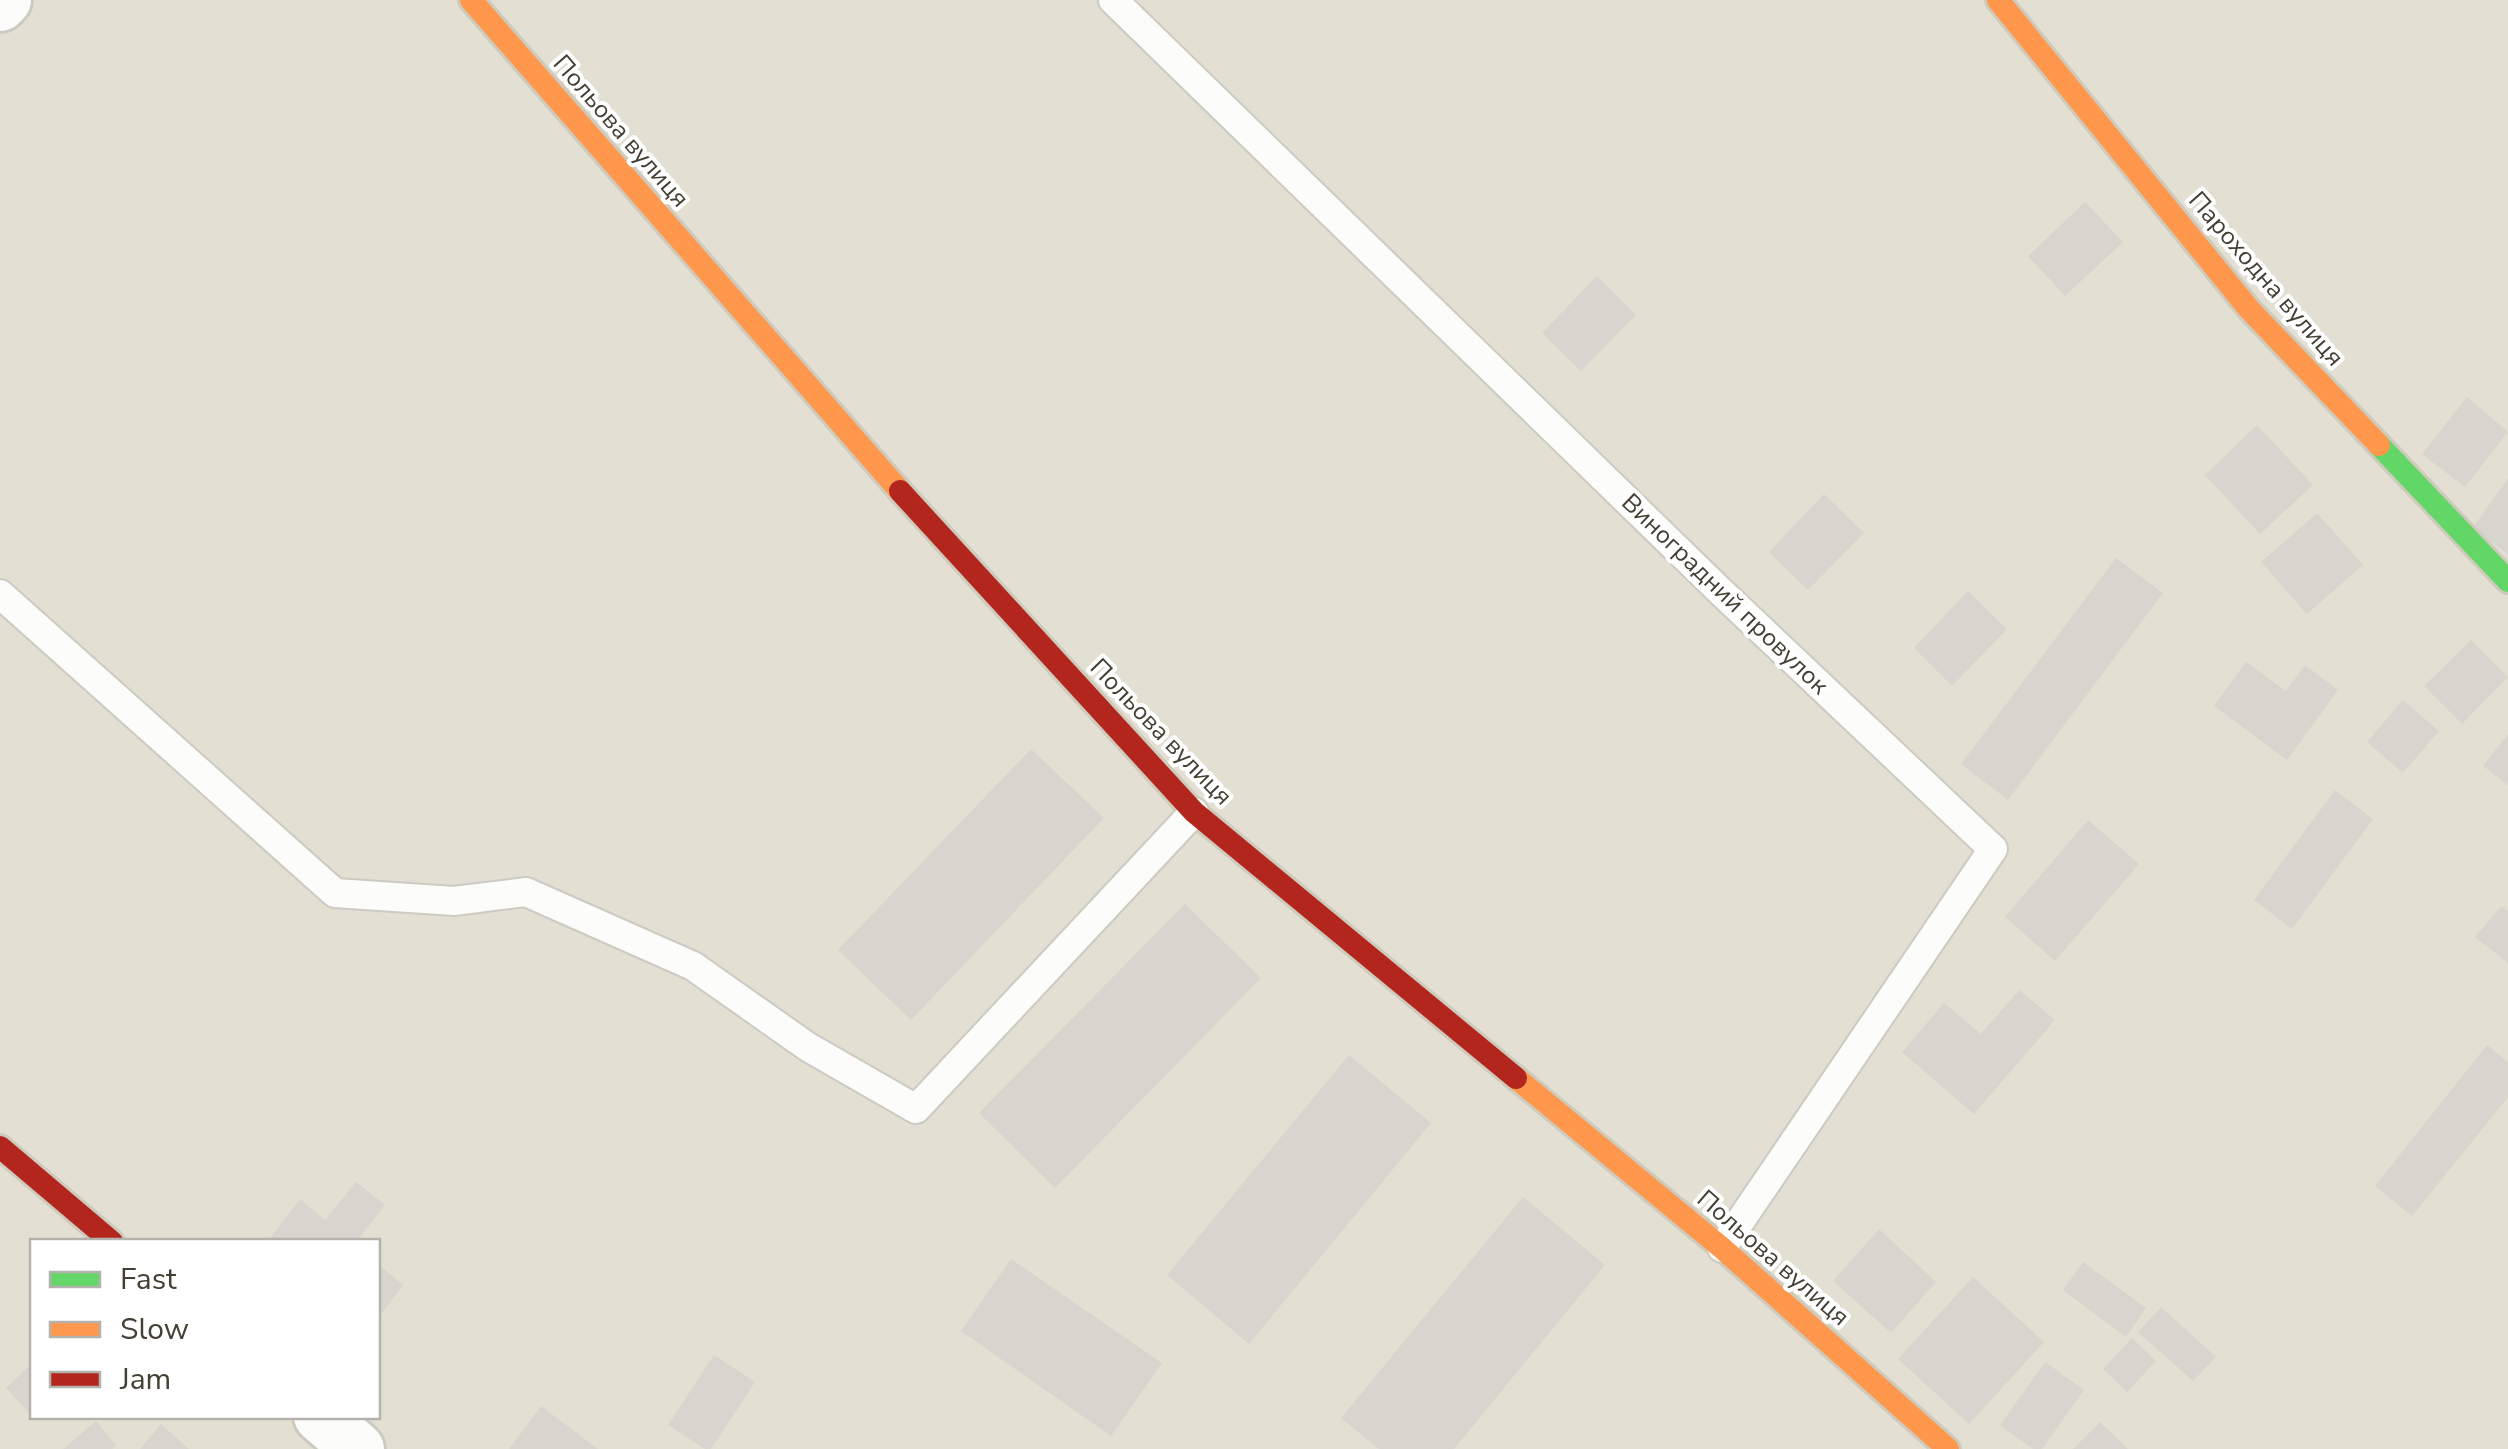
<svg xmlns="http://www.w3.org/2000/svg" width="2508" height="1449" viewBox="0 0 2508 1449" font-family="'Nunito Sans',sans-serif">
  <rect width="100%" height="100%" fill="#eeece5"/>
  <path fill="#e3dfd2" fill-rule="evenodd" d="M0,0h2508v1449h-2508zM32,1242h346v174h-346z"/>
  <path fill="#d7d5ce" d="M2085,202l38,40 -58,54 -37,-40z
    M1597,276l39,39 -55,56 -39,-38z
    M2467,397l41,35 -43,55 -43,-33z
    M2257,425l56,60 -53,49 -55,-59z
    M2508,478v76l-36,-25z
    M1824,494l40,39 -56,57 -39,-38z
    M2317,513l46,52 -56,49 -46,-52z
    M2116,558l47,35 -155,207 -47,-36z
    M1968,591l39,38 -55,57 -38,-38z
    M2471,640l37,37 -46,47 -38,-38z
    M2246,662l40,29 19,-26 33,25 -51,70 -73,-54z
    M2403,700l36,31 -36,42 -36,-31z
    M2508,734v51l-25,-19z
    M1031,749l73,69 -193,202 -73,-70z
    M2335,790l38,29 -81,110 -38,-29z
    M2088,820l51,44 -84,97 -50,-44z
    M1185,904l76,74 -206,210 -76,-75z
    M2501,906l7,5v52l-33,-26z
    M2019,990l36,30 -81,94 -72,-62 42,-49 37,31z
    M2487,1045l21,17v35l-96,119 -37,-30z
    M1349,1055l82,68 -182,221 -82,-69z
    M356,1182l29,23 -29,37h-89l33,-43 25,21z
    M1523,1197l82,68 -151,184h-75l-38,-31z
    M1879,1229l57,53 -45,51 -58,-52z
    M1011,1259l151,104 -51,73 -150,-105z
    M2083,1262l63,46 -20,29 -63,-47z
    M378,1264l25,21 -25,33z
    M1973,1277l71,65 -75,82 -71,-65z
    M2161,1307l55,50 -23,24 -55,-49z
    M2132,1338l24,23 -29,31 -24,-23z
    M714,1355l41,27 -44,67h-6l-37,-24z
    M2045,1362l39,28 -42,59h-9l-33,-24z
    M32,1363v53l-26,-28z
    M541,1406l57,43h-89z
    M96,1421l20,25 -4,3h-49z
    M2100,1422l28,27h-55z
    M161,1424l28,25h-49z"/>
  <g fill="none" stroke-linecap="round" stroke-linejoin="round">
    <g stroke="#cccac3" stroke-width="32">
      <path id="lane" d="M1113,0l605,589 275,260 -271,399
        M0,594l335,299 119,8 72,-9 167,74 115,81 108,62 278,-297"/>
    </g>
    <g stroke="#cccac3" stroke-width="58">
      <path id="street" d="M0,5l5,-5
        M320,1416l38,33"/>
    </g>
    <g stroke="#cecabc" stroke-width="28">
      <path id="fast" d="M2379,445l129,136"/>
    </g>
    <g stroke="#cecabc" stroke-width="28">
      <path id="slow" d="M471,0l429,491
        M1998,0l251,309 130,136
        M1516,1078l206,170 226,201"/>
    </g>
    <g stroke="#cecabc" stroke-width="28">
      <path id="jam" d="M900,491l294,321 322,266
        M0,1147l112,95"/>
    </g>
    <use href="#lane" stroke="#fcfcfb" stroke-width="28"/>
    <use href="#street" stroke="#fcfcfb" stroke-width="52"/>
    <use href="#fast" stroke="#63d668" stroke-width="22"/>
    <use href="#slow" stroke="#ff974d" stroke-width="22"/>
    <use href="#jam" stroke="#b3261e" stroke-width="22"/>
  </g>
  <g text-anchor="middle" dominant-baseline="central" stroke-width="8" stroke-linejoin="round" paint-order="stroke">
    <g font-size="25" fill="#443f32" stroke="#fff">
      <text transform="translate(621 131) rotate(49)">Польова вулиця</text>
      <text transform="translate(2266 279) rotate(49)">Пароходна вулиця</text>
      <text transform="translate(1725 594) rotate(44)">Виноградний провулок</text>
      <text transform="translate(1161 732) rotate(46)">Польова вулиця</text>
      <text transform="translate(1773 1258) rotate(41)">Польова вулиця</text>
    </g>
  </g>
  <rect x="30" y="1239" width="350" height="180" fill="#ffffff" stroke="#b4b2ad" stroke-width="2.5"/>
  <rect x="50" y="1272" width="50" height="15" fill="#63d668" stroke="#b4b2ad" stroke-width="2.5"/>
  <text x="120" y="1289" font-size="30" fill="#443f32">Fast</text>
  <rect x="50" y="1322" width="50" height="15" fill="#ff974d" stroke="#b4b2ad" stroke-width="2.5"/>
  <text x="120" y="1339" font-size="30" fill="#443f32">Slow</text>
  <rect x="50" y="1372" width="50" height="15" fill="#b3261e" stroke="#b4b2ad" stroke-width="2.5"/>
  <text x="120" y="1389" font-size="30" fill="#443f32">Jam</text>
</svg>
